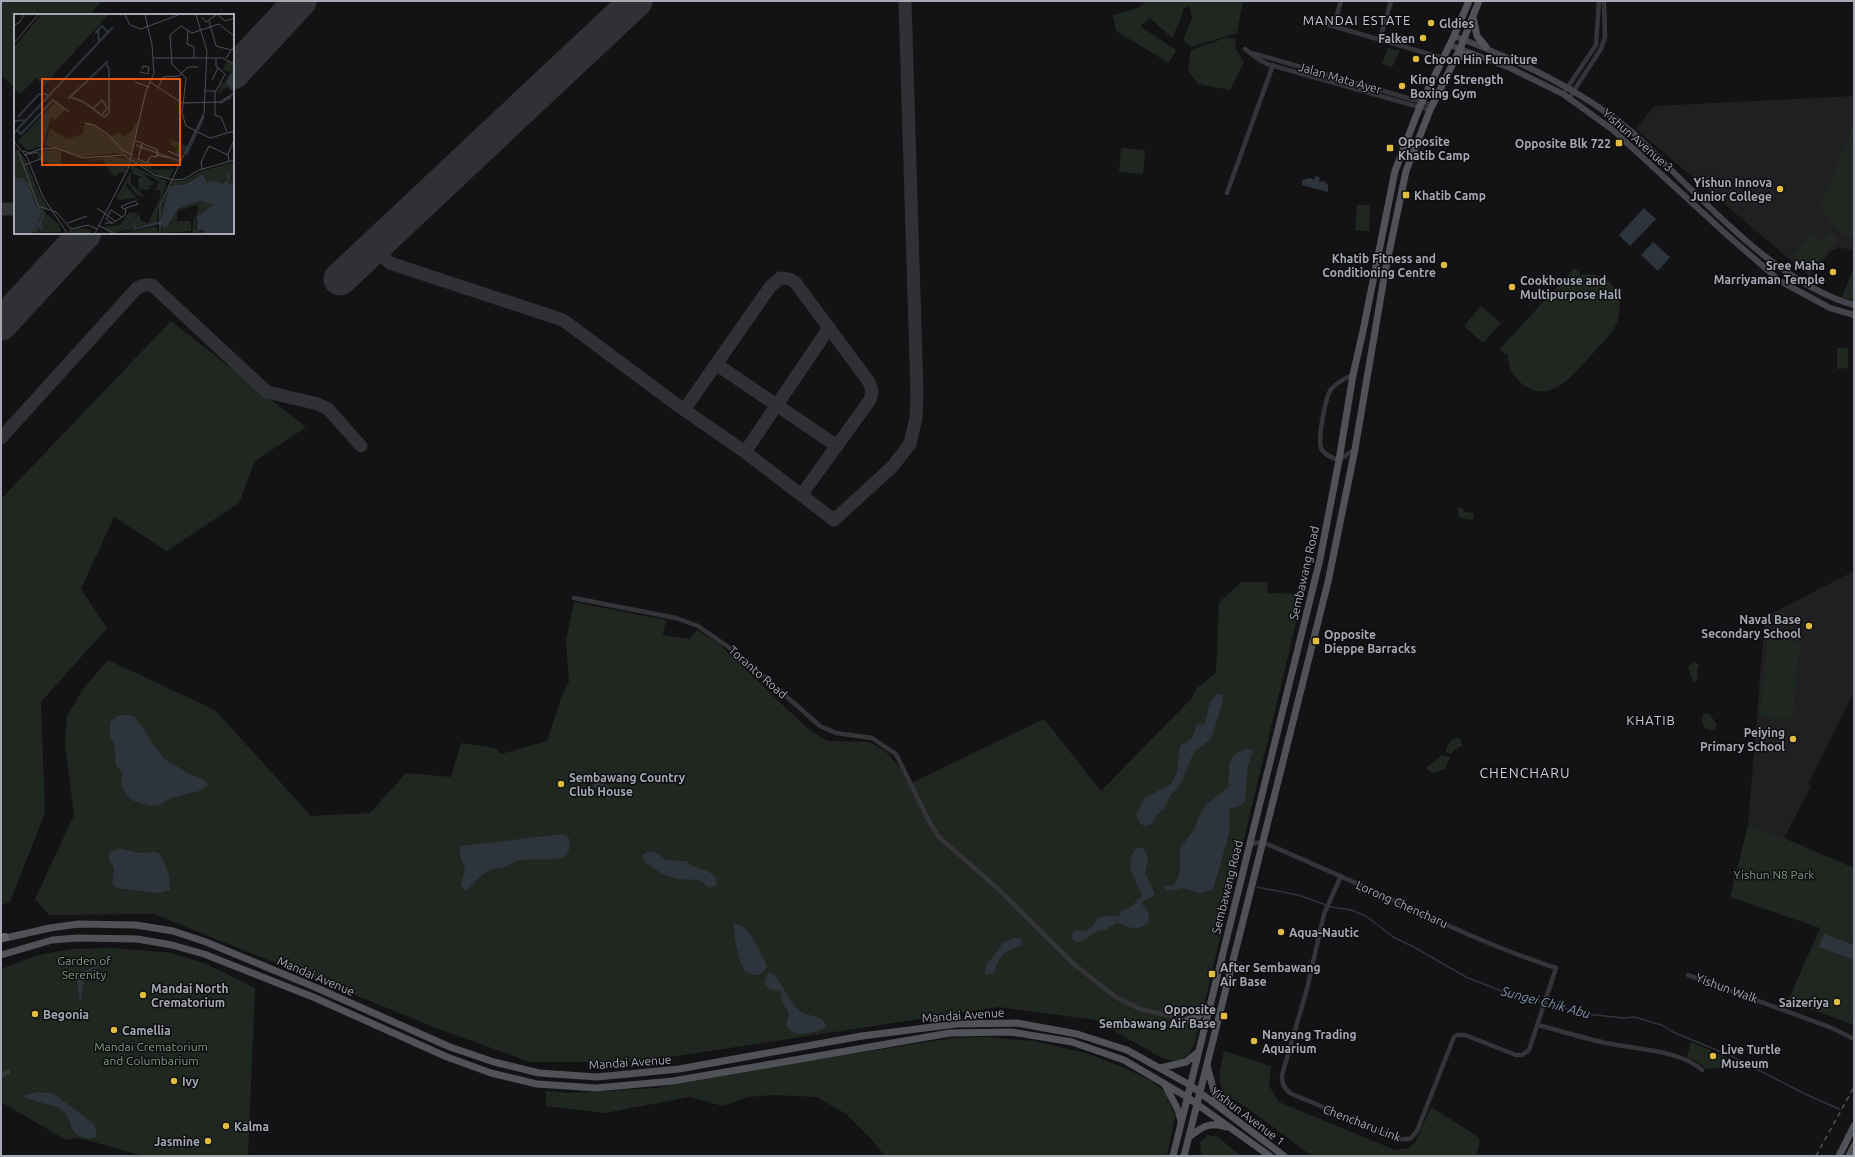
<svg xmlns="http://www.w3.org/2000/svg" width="1855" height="1157" viewBox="0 0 1855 1157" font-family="Ubuntu,sans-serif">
  <rect width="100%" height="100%" fill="#131315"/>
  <path fill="#201f22" d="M1854,96v154l-14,-2 -8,2 -23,26 -173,-147 18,-23z
    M1854,571v121l-46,92 3,2 -27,52 -36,-13 17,-208z"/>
  <path fill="#202721" d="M1,1h101l-13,14h-74v73l-14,-13z
    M1147,1h96l-6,32 -46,14v3l37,-13 8,2 -1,9 9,14 -14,28 -31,-6 -11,-12 3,-25 -8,-7 9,-22 -2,-12 -6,2 -4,12 -8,18 -22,-20 -10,8 36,24 -7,13 -53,-32 -3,-16 25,-7z
    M1388,48l12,3 -8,16 -10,-3z
    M1854,124v114c-21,-2 -21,-22 -35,-29z
    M1121,148l24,2 -2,24 -24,-2z
    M1357,205h13l-1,26 -14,-1z
    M1830,231l9,8 -28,32 -18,-16 19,-23 9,9z
    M1854,267v34l-12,-4z
    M1574,268l6,5 -1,2c30,-5 48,18 38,47 -4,12 -16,22 -24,31 -18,20 -43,54 -72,30 -9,-8 -14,-19 -13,-30l-2,2 -6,-6z
    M1481,306l20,17 -18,20 -19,-17z
    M171,321l135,106 -51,34 -16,42 -72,48 -53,-34 -33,72 26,39 -66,74 4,111 -35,89 -9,3v-406z
    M1837,348h11v20l-11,1z
    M1461,507l4,5 9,1 -1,7 -13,-2 -3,-9z
    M1242,582h25l1,11 35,1 -108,448c-7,17 -14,22 -33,16l-67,-38 -96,-13 -361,55h-108l-86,-31 -290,-117 -105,1 -14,-16 39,-84 -9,-71 2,-28 16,-27 25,-29 107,50 96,106 59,-3 36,-40 45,4 10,-34 34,5 6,6 46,-13 14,-43 8,-16 -3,-41 8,-39 92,18 -3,15 26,4 8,-9 22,14 88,84 20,13 43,1 16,10 27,30 131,-63 57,72 90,-92 6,-11 19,-15 3,-71z
    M1767,639l33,3 -7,77 -33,-3z
    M1694,662l5,3 -2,4 1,9 -2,3 -3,1 -5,-15z
    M1709,713l8,12 -3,5 -8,-1 -4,-6 1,-9z
    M1460,738l3,8 -8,3 -4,5 -5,-2v-4l6,-9z
    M1442,755l8,2 -5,12 -13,4 -6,-5z
    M1748,825l36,13 70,30v157l-66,-24 32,-73 -90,-31z
    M113,948l59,5 32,10 51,25 -7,168h-104l-65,-18 -13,2 -65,-38v-133l37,-14 33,-6z
    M987,1037l46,4 53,12 34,13 30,14 15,12 10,24 -8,40h-282l-11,-14 -28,-28 -29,-17 -45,-2 -25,2 -24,9 -33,-9 -85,16 -59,-7v-15l25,2 85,-5 139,-25 158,-25z
    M1691,1042l35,15 4,10 -24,2 -6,-6 -13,-6z
    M1224,1051l47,15 -2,20 10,16 116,48 14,-2 7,-7 15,-34 46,29 3,5 -4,15h-164l-66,-49 -21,-12 -5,-11v-14z
    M1208,1135l10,2 23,19h-40l-1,-14z"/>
  <path fill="#2e343c" d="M1316,176l4,2 -1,4 5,-1 4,4v7l-26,-7v-5l8,-2 4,2z
    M1644,208l12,11 -26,27 -11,-11z
    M1653,242l17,15 -12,14 -17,-16z
    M1217,694l6,1v6l-11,35 -4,5 -14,11 -13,31 -11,13 -5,12 -9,8 -4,8 -6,2 -6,-2 -4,-9 9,-17 26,-14 6,-11 3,-27c15,-9 10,-5 17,-21l7,-1c7,-13 0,-17 13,-30z
    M123,715l11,1 30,43 26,15 16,7 2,4 -9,6 -31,8 -7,5 -11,2 -16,-5 -7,-6 -6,-11 1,-12 -6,-7 -2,-21 -4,-8v-14l7,-6z
    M1247,749l6,1 -5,16 -3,35 -7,6 -8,1 -1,7 1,15 -17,60 -14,3 -16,-5 -17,3 -2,-5h10l3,-6 3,-10v-22l14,-18 5,-14 7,-11 22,-18c3,-19 -4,-32 19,-38z
    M598,778l17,14 -6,8 -17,-15z
    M563,834l6,4c7,31 -32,18 -48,22 -5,0 -10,4 -14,6 -5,2 -10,2 -15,3 -11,4 -18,15 -26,22l-5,-6 4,-17 -6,-15 2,-7z
    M1137,847l7,2 4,10 -3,14 10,21 -4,4 -8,3 -1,3 7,9 -1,10c-5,6 -19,7 -25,1l-7,-1 -11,7 -7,1 -20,12 -6,-4 1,-7 4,-2 8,1 8,-5 5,-8 4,-2h16l5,-6 8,-3 11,-12 -11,-24 -1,-6 2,-11z
    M119,848l20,5 17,-1 5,3 8,20 1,15 -13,3 -40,-5 -5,-4 2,-16 -5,-8v-7z
    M654,851l12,9 21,1c7,11 31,6 30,24l-8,3 -10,-8 -22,-1 -13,-4 -18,-12 -4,-7 5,-4z
    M734,923c17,3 25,29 33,42l-1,4 -7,6c-5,0 -11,-1 -15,-5 -5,-8 -11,-37 -10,-47z
    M1824,934l30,11v15l-35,-13z
    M1013,938h8l1,7 -18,8 -7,10 -2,9 -4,2h-6c-1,-9 3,-11 8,-17 8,-9 6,-14 20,-19z
    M101,957l-3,10 -14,15 -3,15 1,2 -2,2 -3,-21 1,-6 18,-8z
    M768,973l6,1c9,11 14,27 26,37 8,7 23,2 26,15l-2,3c-14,3 -30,11 -38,-4l3,-12 -7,-12 -2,-10 -10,-1 -6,-8z
    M38,1092l16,2 40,30 3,9 -2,5c-30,2 -20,-18 -33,-28 -6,-5 -13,-5 -20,-7 -8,-2 -14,-5 -21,-7z"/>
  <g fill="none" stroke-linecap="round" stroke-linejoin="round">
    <path stroke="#2e343c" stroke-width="1.5" d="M1257,887l41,8 34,12 19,3 15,6 27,21 19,9 54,31 38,15 81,22 39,4 11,-1 29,9 9,6 58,24 74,38 34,15"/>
    <path stroke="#303134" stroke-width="13" d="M1,209h14
      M374,248l16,15 173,57 117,87 65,45 89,68 58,-53 18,-23 6,-26 1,-24 -12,-393
      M69,251l2,-18
      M716,364l121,82
      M684,410l86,-123 10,-9 9,1 6,3 74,100 3,9 -2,9 -68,94
      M1,438l136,-150 7,-3h8l115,107 51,12 10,5 33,37
      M745,452l84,-124"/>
    <path stroke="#303134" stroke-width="33" d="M233,73l67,-72
      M340,279l296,-278
      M1,324l84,-91"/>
    <path stroke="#353539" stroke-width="4.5" d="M1312,20l131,38
      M1334,25l7,-24
      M1380,39l11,-38
      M1245,49l13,10 9,5 163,46
      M1252,53l180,52
      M1563,94l33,-49 3,-44
      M1569,98l32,-49 4,-12 -1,-36
      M1227,193l46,-128
      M1353,375c-8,3 -15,7 -21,13 -7,8 -14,50 -11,60 3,7 11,10 18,12l16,-11
      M574,598l102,20 22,8 39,27 83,73 16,7 36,5 24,16 33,67 9,15 58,51 80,79 40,31 24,12 76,17
      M1249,844l13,-2 5,2c39,17 78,34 117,52 56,26 113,53 172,72l-27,82 -7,5h-6l-51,-20h-8l-3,2 -37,94 -7,8h-11l-107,-45c-8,-5 -10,-9 -10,-19l25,-86 17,-75 17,-38
      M1688,975l144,53 22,11
      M1538,1025c23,6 45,13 68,18 28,6 75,7 96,27
      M1,1076l7,-4"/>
    <path stroke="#434449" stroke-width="6" d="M1454,36c63,24 125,52 178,96 11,10 22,21 32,31 53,51 118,122 190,142
      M1450,45l60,23 53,26 50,36 113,104 54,47 50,27 24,7"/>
    <path stroke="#515258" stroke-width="7" d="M1473,17l4,19 9,11
      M1455,59l9,-4 8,-1
      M1,939l49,-11 28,-4 58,1 37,6 33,11 111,46 133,59 44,15 45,11 58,4 82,-8 183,-33 94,-12 61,-1 60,11 50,16 63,35 94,71
      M1,955l51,-15 26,-2 59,1 35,6 32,9 109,43 134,60 44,16 46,11 59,4 77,-7 277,-48 61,-1 61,10 52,18 63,37 83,59
      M1188,1020l11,-4 8,-9
      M1207,1066l9,32 7,10
      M1160,1068l26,-6 11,-9
      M1165,1085l13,25 3,11
      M1189,1137c13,-10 21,-16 37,-10
      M1173,1156l147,-597 19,-99 14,-85 10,-44 32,-160 25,-65 34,-70 15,-35
      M1184,1156l144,-574 27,-133 30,-177 21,-101 24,-61 30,-61 19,-48
      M1839,1156l15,-30
      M1849,1156l5,-10"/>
    <path stroke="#61626a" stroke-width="8" d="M1,938l4,-1"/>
    <path stroke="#4e4f54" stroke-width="1.5" stroke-dasharray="5 4" stroke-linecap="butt" d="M1816,1156l38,-69"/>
  </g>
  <g fill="#e0bc40" stroke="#0e0e10" stroke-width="1.5">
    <circle cx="1431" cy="23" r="4"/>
    <circle cx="1423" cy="38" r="4"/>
    <circle cx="1416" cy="59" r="4"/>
    <circle cx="1402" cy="86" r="4"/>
    <rect x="1615" y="139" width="8" height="8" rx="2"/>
    <rect x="1386" y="144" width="8" height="8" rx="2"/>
    <circle cx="1780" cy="189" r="4"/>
    <rect x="1402" y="191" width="8" height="8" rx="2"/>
    <circle cx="1444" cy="265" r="4"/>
    <circle cx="1833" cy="272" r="4"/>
    <circle cx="1512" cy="287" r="4"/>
    <circle cx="1809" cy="626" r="4"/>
    <rect x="1312" y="637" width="8" height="8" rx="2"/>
    <circle cx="1793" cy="739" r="4"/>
    <circle cx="561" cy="784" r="4"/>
    <circle cx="1281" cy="932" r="4"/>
    <rect x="1208" y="970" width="8" height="8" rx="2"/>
    <circle cx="143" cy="995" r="4"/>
    <circle cx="1837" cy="1002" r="4"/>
    <circle cx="35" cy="1014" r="4"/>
    <rect x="1220" y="1012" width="8" height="8" rx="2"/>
    <circle cx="114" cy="1030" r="4"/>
    <circle cx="1254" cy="1041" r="4"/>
    <circle cx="1713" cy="1056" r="4"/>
    <circle cx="174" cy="1081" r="4"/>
    <circle cx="226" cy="1126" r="4"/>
    <circle cx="208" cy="1141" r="4"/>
  </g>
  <g text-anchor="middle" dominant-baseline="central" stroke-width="3" stroke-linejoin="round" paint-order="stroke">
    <g font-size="12" font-weight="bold" fill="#a6a9b4" stroke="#0e0e10" text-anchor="start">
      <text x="1439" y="23">Gldies</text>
      <text x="1415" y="38" text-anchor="end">Falken</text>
      <text x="1424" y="59">Choon Hin Furniture</text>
      <text x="1410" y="79">King of Strength<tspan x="1410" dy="14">Boxing Gym</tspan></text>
      <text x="1398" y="141">Opposite<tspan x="1398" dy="14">Khatib Camp</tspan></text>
      <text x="1611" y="143" text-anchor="end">Opposite Blk 722</text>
      <text x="1772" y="182" text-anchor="end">Yishun Innova<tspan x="1772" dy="14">Junior College</tspan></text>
      <text x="1414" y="195">Khatib Camp</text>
      <text x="1436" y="258" text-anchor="end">Khatib Fitness and<tspan x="1436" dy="14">Conditioning Centre</tspan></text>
      <text x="1825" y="265" text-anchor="end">Sree Maha<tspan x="1825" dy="14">Marriyaman Temple</tspan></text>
      <text x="1520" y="280">Cookhouse and<tspan x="1520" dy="14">Multipurpose Hall</tspan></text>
      <text x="1801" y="619" text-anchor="end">Naval Base<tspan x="1801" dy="14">Secondary School</tspan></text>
      <text x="1324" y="634">Opposite<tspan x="1324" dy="14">Dieppe Barracks</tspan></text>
      <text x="1785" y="732" text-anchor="end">Peiying<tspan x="1785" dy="14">Primary School</tspan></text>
      <text x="569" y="777">Sembawang Country<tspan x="569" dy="14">Club House</tspan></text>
      <text x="1289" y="932">Aqua-Nautic</text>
      <text x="1220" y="967">After Sembawang<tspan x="1220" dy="14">Air Base</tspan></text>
      <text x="151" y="988">Mandai North<tspan x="151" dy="14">Crematorium</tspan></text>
      <text x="1829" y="1002" text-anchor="end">Saizeriya</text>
      <text x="1216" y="1009" text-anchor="end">Opposite<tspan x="1216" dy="14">Sembawang Air Base</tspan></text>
      <text x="43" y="1014">Begonia</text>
      <text x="122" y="1030">Camellia</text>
      <text x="1262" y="1034">Nanyang Trading<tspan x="1262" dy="14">Aquarium</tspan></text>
      <text x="1721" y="1049">Live Turtle<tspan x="1721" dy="14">Museum</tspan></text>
      <text x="182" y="1081">Ivy</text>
      <text x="234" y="1126">Kalma</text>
      <text x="200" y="1141" text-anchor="end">Jasmine</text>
    </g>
    <g font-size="12" fill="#a6a9b4" stroke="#0e0e10">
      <text transform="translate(1340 78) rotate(16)">Jalan Mata Ayer</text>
      <text transform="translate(1638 140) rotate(41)">Yishun Avenue 3</text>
      <text transform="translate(1304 573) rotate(-77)">Sembawang Road</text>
      <text transform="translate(758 672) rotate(41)">Toranto Road</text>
      <text transform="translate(1227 887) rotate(-76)">Sembawang Road</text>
      <text transform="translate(1402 904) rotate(24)">Lorong Chencharu</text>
      <text transform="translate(316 976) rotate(23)">Mandai Avenue</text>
      <text transform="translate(1727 988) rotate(20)">Yishun Walk</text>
      <text transform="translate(963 1015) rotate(-4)">Mandai Avenue</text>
      <text transform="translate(630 1062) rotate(-4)">Mandai Avenue</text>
      <text transform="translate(1248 1116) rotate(37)">Yishun Avenue 1</text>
      <text transform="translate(1362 1123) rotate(21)">Chencharu Link</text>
    </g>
    <g font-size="12" fill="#7f9d84" stroke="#0e0e10">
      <text x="1774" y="874">Yishun N8 Park</text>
      <text x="84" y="960">Garden of<tspan x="84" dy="14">Serenity</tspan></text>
      <text x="151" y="1046">Mandai Crematorium<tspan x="151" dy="14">and Columbarium</tspan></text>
    </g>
    <g font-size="13" letter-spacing="1" fill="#c7c8d0" stroke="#0e0e10">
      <text x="1357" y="20">MANDAI ESTATE</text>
      <text x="1651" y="720">KHATIB</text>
    </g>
    <g font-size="13" font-style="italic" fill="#8092ac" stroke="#0e0e10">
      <text transform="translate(1546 1002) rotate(15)">Sungei Chik Abu</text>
    </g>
    <g font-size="14" letter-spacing="1" fill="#c7c8d0" stroke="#0e0e10">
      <text x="1525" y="773">CHENCHARU</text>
    </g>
  </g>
  <g transform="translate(14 14)">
    <rect width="220" height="220" fill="#131315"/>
    <path d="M27,1h67l-64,70 -8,-7 -16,16 -6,-5v-42zM213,46l7,5v27l-8,-5 -6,6h-4l7,-6 -5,1 3,-6 3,2 6,-12 -7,-2zM41,88l10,8 -10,10 -4,-3 -8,29 -16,4 -9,-9zM121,108l4,1 -9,34 -13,-4 -35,4 -37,-12 5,-17 16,11 17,-5 2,-11 9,2 16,12 10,-5 4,5 9,-8zM158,126l16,6 -6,10 -7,-3 3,-5 -7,-3zM0,134l10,9 17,40 8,13 -4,-1 -1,3 15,12 2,8 -47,1zM41,135l6,3v15l-22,-7 -2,-7zM99,142l16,4 -4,13 -5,-1 -6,5 -11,-17 -20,1zM119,143l13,7 3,-3 3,2 -1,7 23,-1 -5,9 -9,-2 -27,-16zM220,148v24l-27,-3 -4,-9 -17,10 -12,1 -5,4 -8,32v-15l11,-25 13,-1 17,-9zM118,149l4,5 31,13 -9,29 -1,13 -21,5 -2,-9 6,-5v6l8,3 13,-28 -2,-5h-4l4,-8 -3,-2 -5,6h-4l5,3 -13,1 -1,-12 7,-2 8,6 3,-3 -10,-4 -4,2 -8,-3 -3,-6zM117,157v12l13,13 -2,1 -8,-5 -8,-12 1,7 12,14 -5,-3 -14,2 -4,-2zM186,187l13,4 -17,14v10l9,4h-13l2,-14 4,-7v-6l-3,-1 -18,7v9h14v10l-29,2 -1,-6 10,-3 2,-10 6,-5zM120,198l5,1 -6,6 1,9 -20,5 -12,-6 18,-2 8,-12zM138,213h5l1,6h-33zM64,214l13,2 -1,3h-22l1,-3z" fill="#202721"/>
    <path d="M220,58l-3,2h3v17l-8,-8 5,-9zM211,157l5,4 -2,8 6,3v47h-29l-3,-3h-5v-13l16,-12 -13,-4 -22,8 -10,17 -6,1 -2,-3 -39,9 13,-4 -1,-10 6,-6 -5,6 2,9 25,-7 8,-34 6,-2v-3l2,3 9,-1 17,-10 4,9 7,-2 8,3 6,-4zM0,164h8l6,5 8,24 7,4 -11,22h-18z" fill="#2e343c"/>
    <path fill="none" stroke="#2e343c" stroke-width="2" d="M84,14l1,14M81,19l7,-7 6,6M56,83l14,5 20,15 5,-4v-44l-3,-6M54,85l40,-38M206,89l11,-6M80,94l8,-8 5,8 -5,7M4,103l21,-23h7l2,3M0,107l12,-1M3,116l4,4 32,-34 16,12M184,116l6,-14M0,119l99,-106M122,131l43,16M172,141l11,-23M28,216l-2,-4 4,-14M21,217l6,-11"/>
    <path fill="none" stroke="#4e4f55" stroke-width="1" d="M111,1l5,10 11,4 37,-14M204,1l7,6 9,-3M188,3l4,5 10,-7M195,7l7,25 15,4M0,11l5,-2 5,-8M174,16l-1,14 7,3v10M220,22l-15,-12 -27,9 -11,-7 -11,9 2,29 14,14 -4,35 4,13 24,12 24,-7M0,29l24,-28M139,44h70l11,6M212,44l8,-12M126,58l8,2 1,-7 -6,-1 -1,3M198,66l6,-12M121,68l14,5M136,68l32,21 38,-1 14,-9M145,72l4,-9 16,-1 9,-9h10M190,77h12l9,-17 -9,-8v-8M201,77v24l6,2 6,15M71,109l9,2 14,9 14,16 11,5M121,127h2l21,9 -2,7 -5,-1 -4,7 -9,-4 4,-15M0,128l13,15 16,40 24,36M28,135l13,-1 28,10 40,-3 32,20 18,5 11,-1 15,-9 35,-10M4,136l20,56 18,6 15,17 17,-4 9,4M9,137l6,2 14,-5M154,137l14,6M10,141l14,-3M143,141l12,3M215,147l-1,-7 6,-14M10,151l19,-7M188,155l-1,-7 8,-16 19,9M83,194l18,13M112,196l-5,-3 3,-2 11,-4 3,3M54,209l19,-7M91,209h8l12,-8 1,-7 12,-4M98,209l-6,-4 5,-9 11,7M84,211l15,8M81,219l33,-64 18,-78 8,-18 -2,-28 -7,-30M146,219v-28l44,-92 3,-62 -11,-36"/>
    <path fill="#e8590c" fill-opacity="0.15" stroke="#e8590c" stroke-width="2" d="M28,65h138v86h-138z"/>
    <rect width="220" height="220" fill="none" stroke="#a6a9b4" stroke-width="2"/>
  </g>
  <rect width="1855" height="1157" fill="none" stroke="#a6a9b4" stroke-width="4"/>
</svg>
